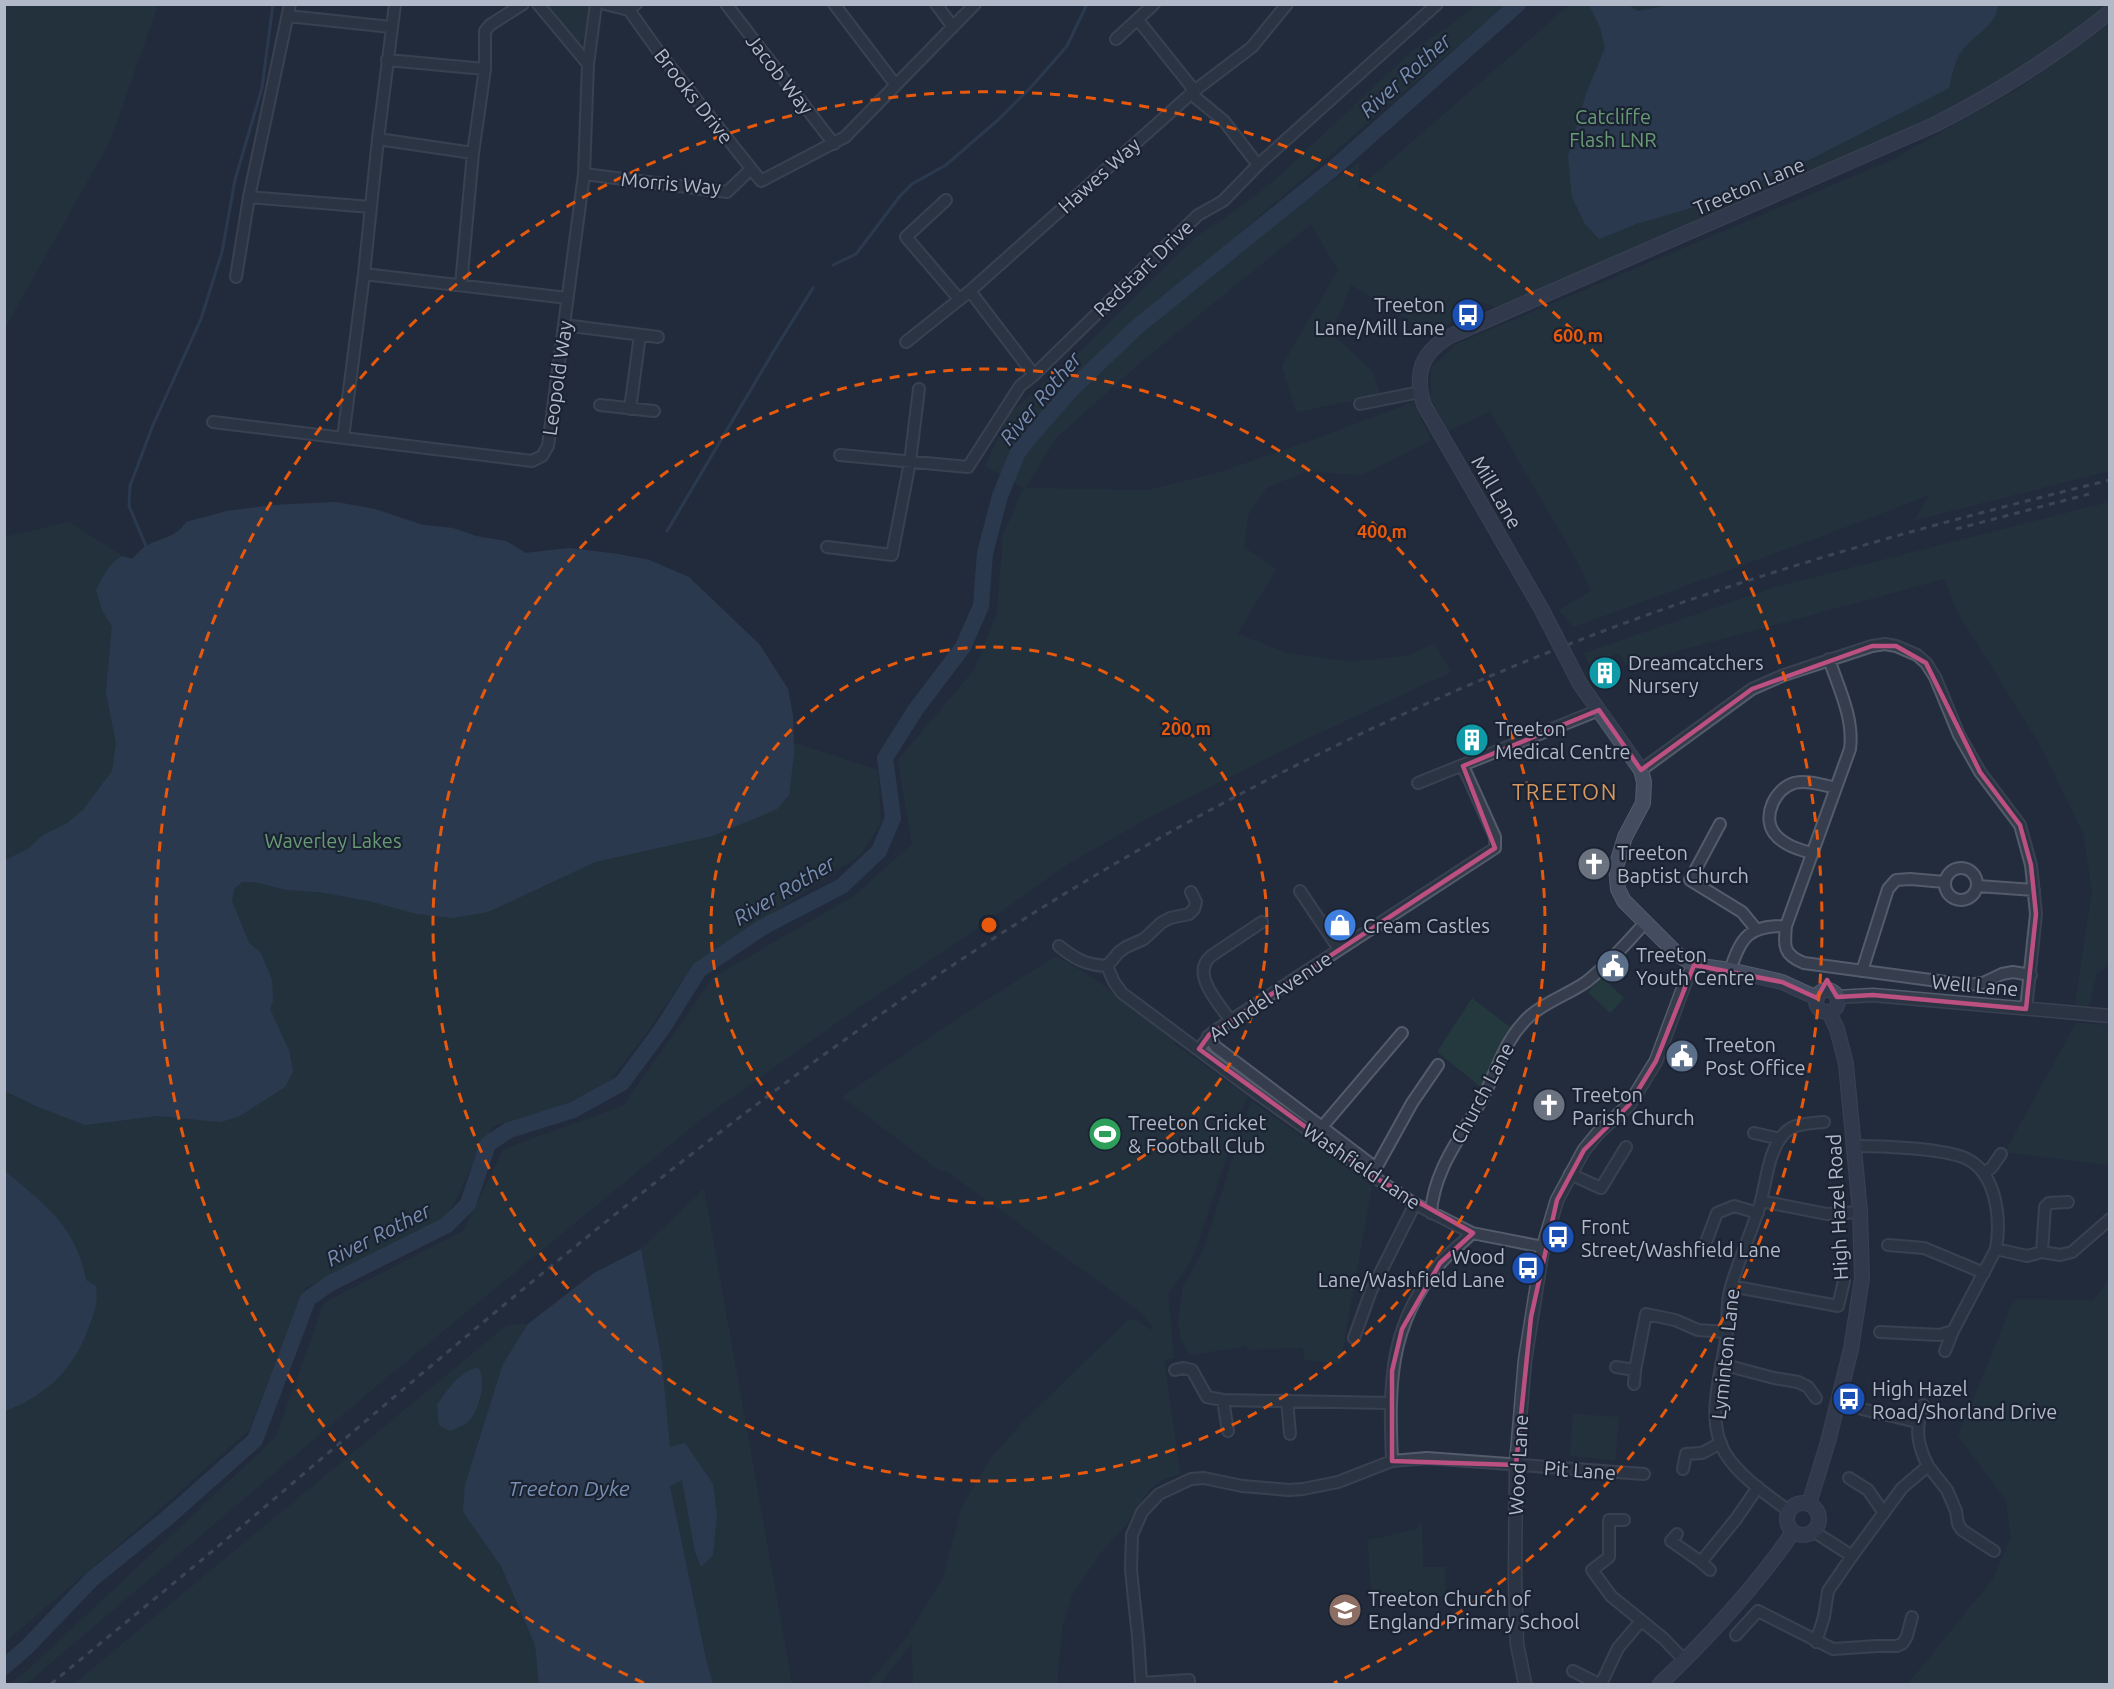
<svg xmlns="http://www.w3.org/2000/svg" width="2114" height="1689" viewBox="0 0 2114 1689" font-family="Ubuntu,sans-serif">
  <rect width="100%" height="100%" fill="#222c3d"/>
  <path fill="#24393e" d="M5,4l153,1 -48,136 -105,187z
    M547,5h44l-2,30 -11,9z
    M1476,5h29l-268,230 11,13 66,-54 45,-31v25l206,-179 3,-4h540l-35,27 -77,53 -56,31 -176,76 -55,21 -38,21 -173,74 -16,-6 -5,8 -47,23 -79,-48 -20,48 42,39 7,23 -84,17 -14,-46 56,-96 -27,-46 -169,137 -85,76 -32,51 124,2 68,-17 88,-30 108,-41 18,38 -70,35 -52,-4 -42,16 -19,28 -4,32 32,22 -39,65 51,19 62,9 57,-6 27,-12 17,28 -164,76 -137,69 -84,48 -94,67 -116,77 -157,112 -319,262 -354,301h-17l19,-14 248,-233 48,-134 139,-72 41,-82 119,-43 91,-129 139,-80 59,-53 -14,-84 77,-91 22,-56 6,-78 21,-47 -39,-22 25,-53 74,-65 113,-112 27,-17 51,-39 138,-130 35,-23z
    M2109,24v447l-194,49 14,-25 -88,34 -268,98 -14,-17 32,-19 -11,-25 -90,-155 -42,20 -17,-33v-30l26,-24 435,-184 126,-71z
    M336,502l39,7 48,16 30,3 23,8 30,5 20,12 43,-5 49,6 31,6 40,17 71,68 28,44 5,27 1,27 84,27 3,53 -20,31 -170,114 -46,67 -41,52 -50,21 -61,18 -47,91 -141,71 -56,142 -112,99 -132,113v-1105l64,-15 53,34 10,3c5,-5 10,-11 15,-14 14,-7 30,-8 39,-23l41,-11 47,-6z
    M2109,502l1,462 -13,9 -9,35 -13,-4 17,-112 -8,-57 -45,-92 -82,-132 -13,-32 -318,86 -7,-12 -30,11 -5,-11 192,-66z
    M1056,956l34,20 86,62 -3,5 74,53 -53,158 -6,12 -20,28 6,64 -10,2 16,114 -17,5 -13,10 -24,36 -27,30 -27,40 -10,33 -5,56h-144l-1,-41 -32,41h-12l38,-46 37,-60 19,-71 29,-49 33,-37 105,-102 10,3 11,8 3,-3 -15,-17 -190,-138 -8,-1 -98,-74 115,-78z
    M1602,977l22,21 -14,15 -22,-21z
    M1472,998l42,32 -17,23 -1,7 -14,28 -45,-36z
    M2076,1023l33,2v140l-104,-13z
    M1251,1101l121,85 -32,178 -36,-4 -1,-12 -46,1 -9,2 -2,-5 -56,9 -9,-16 -3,-16 5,-36 20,-36z
    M704,1189l88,495h-79l-7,-25 -36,-174 12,-6 14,78 5,10 12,-12 4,-39 -47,-69 -8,-85 -21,-113z
    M2109,1280v404h-201l85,-105 18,-42 -5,-37 -48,-64 55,-134 5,-3 75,1z
    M528,1324l-25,40 -40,148 38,54 34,79 4,39h-465l433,-359z
    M1573,1414l46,3 -4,43 -45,-4z
    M1422,1521l1,46h22v29l-74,2 -3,-58 47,-10z"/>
  <path fill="#374967" d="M1670,5l328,-1v1c-1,21 -27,31 -37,47 -7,9 -9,25 -12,36l-136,70 -102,44 -75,22 -37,15 -14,-15 -13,-27 -4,-41 18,-62 19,-46 -5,-21 -11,-22h39l10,6z
    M336,502l39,7 48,16 30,3 23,8 30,5 20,12 43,-5 49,6 31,6 40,17 71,68 28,44 5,27 1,38 -5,41 -12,14 -65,27 -117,26 -107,50 -35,6 -36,-4 -48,-13 -50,-9 -33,-2 -31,-8h-13l-8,7 -2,12 17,42 12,10 11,27 1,21 -3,8 19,42 4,20 -8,16 -47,30 -18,5 -63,-6 -72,9 -49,-19 -31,-15v-231l23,-11 15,-14 23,-11 17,-14 29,-39 4,-27 -10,-52 6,-66 -10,-16 -6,-20c7,-14 12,-25 26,-34l10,3c5,-5 10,-11 16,-14 14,-7 29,-8 38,-23l41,-11 47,-6z
    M5,1171c39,33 71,55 81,109l10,6c2,17 -1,24 -7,40 -14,42 -43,70 -84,85z
    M641,1249l21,113 8,85 15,-4 28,41 4,32 -4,39 -12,12 -6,-15 -13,-72 -12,6 36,173 7,25h-174l-4,-39 -34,-79 -38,-54 2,-27 38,-121 25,-40 66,-51z
    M478,1368c9,12 1,44 -10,54 -5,4 -13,6 -18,9l-11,-6 -2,-20c10,-14 23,-35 41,-37z"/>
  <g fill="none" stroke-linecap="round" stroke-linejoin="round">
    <path stroke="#374967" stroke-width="3" d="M833,265l23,-11 44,-58 12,-12 34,-19 53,-46 34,-34 34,-39 20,-42
      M667,531l108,-182 38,-61
      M146,546l-17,-40 1,-20 23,-61 48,-106 21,-67 13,-72 27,-92 11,-84"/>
    <path stroke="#374967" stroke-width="16" d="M4,1667l23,-20 65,-68 74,-60 89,-79 53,-141 21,-15 118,-59 21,-21 20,-60 21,-14 64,-20 49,-27 40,-54 37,-59 64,-43 79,-41 37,-35 14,-33 -8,-60 31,-49 47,-62 18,-41 4,-53 15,-57 18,-44 25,-30 29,-33 66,-63 197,-159 183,-163"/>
    <g stroke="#545c6b" stroke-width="14">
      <path id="minor" d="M395,4l-17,135 95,14 12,-84v-38l5,-6 33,-21
        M538,4l50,60
        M605,4l24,6 7,-6
        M726,4l108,140
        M834,4l61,80
        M936,4l17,23
        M629,10l32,45 100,126 84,-44 130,-133
        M288,16l103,11
        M1138,20l52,65 6,13 28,23 34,44
        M1116,39l38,-35
        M387,60l98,9
        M584,174l143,18 24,-23
        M249,197l122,10
        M946,200l-40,37 53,62
        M364,274l203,24
        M236,277l13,-80 41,-193
        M461,285l12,-132
        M970,291l64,84
        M564,325l94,12
        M906,342l64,-51 224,-200 58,-44 35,-43
        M1360,404l60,-12
        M600,405l54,6
        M630,409l10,-74
        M213,422l319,39 10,-5 6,-10 36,-272 4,-110 8,-60
        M343,438l21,-164 14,-135
        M840,455l128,12 52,-81 14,-11 164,-160 25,-14 35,-36 179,-161
        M827,547l65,8 18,-93 9,-73
        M1829,659c10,30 25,59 21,90l-64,177c-2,20 -3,29 18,37l164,22 15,-2 19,-9 11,-2 18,3
        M1641,770l111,-81 32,-14 88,-29 13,-2 11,2 21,9 9,8 9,14 24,58 21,37 40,53 11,40 5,49 -10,95
        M1418,783l181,-73
        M1720,824l-30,56 52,32 14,17
        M1811,853c-13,-4 -28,-8 -37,-20 -12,-17 1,-44 20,-50 14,-3 29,2 42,5
        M1945 884a16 16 0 1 1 32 0a16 16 0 1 1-32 0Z
        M1978,886l56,4
        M1300,891l39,58
        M1059,946c16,13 27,19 48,20l7,16 8,11 130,97 122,87 41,27 57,29 71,14
        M1107,966l12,-14 7,-5 18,-8 17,-16 9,-5 19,-4 5,-5 2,-7 -5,-10
        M1730,970c12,-34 18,-44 56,-44
        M1862,971l26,-82 8,-9 14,-1 35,3
        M1230,1020c-11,-17 -40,-46 -19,-64l51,-34
        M1208,1036l8,11 160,121 36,-65 26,-38
        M1199,1049l14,-17 282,-184v-11l-32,-71
        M1322,1127l80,-94
        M1754,1133l26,6
        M1854,1146c27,0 87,2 111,12 32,14 36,61 31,91l-43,82 -13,4 -60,-3
        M1570,1174l31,14 25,-41
        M1984,1174l8,-7 9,-13
        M1761,1201c6,-23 8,-59 30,-73 10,-5 23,-5 33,-6
        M1431,1213c3,-48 36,-82 56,-124 13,-27 20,-53 44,-74 16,-14 38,-21 55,-33 22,-17 40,-39 59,-59
        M1706,1242l11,-29 17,-7 24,7
        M1888,1245l36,3 60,25
        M1996,1249l31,7 15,-4 18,3 12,-3 38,-33
        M2042,1252l3,-45 4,-4 19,-1
        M1731,1286l107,20 6,-25
        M1354,1338l17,-47 44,-87
        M1945,1351l8,-20
        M1721,1364l53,14 24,4 10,5 8,11
        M1616,1367l19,3 11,-56 29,6 23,10 29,2
        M1175,1370l8,-2 9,2 15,27 16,3 167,3
        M1634,1384l1,-14
        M1223,1400l5,31
        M1287,1400l3,34
        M1862,1409l55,13
        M1392,1461c-3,-75 -4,-135 47,-196 9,-12 23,-21 33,-32
        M1928,1466l19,24 9,21 2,13 4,6 32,21
        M1683,1469l3,-15 16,-1 19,-10
        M1849,1478l19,12 16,23
        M1789,1511c-23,-17 -49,-34 -64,-58 -21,-36 -2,-83 2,-121 1,-16 -1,-30 4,-45 8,-29 22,-57 30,-86l66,13 33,-2
        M1624,1520h-15v37l-17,13 19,26 53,43 21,22
        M1813,1531l39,25 -24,35 -4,26 -8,25
        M1677,1534l-6,7 30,21 35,-43 22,-32
        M1852,1556l50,-68 26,-22c-11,-22 -13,-37 -5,-61
        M1701,1562l9,8
        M1736,1635l22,-24 75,38 44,-3h20l6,-3 4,-7 5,-19
        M1573,1671l26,13
        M1189,1684v-4l-48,3 -3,-46 -7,-67 1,-35 10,-23 17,-18 32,-15 13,-1 38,8 47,4 14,-1 35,-7 54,-21 35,-3 217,16
        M1601,1684l17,-36 23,-27"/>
    </g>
    <g stroke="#545c6b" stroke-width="15">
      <path id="tertiary" d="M1837,997l36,-2 237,21
        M1525,1684l-8,-40 -2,-63 1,-116 9,-105 18,-113 14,-47 27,-50 14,-17 31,-28 27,-44 29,-78 9,-18"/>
    </g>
    <g stroke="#545c6b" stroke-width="16">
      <path id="secondary" d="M1542,610l-118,-205c-10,-31 -3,-51 24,-68l486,-212c63,-32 121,-69 176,-113
        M1580,684l61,86 3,12 -1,21 -18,34 -9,30 2,22 6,12 53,53 17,11 36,5 52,12 35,16
        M1816 1001a11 11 0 1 1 22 0a11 11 0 1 1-22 0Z
        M1787 1519a16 16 0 1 1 32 0a16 16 0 1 1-32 0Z
        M1809,1504l19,-62 23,-93 11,-71 -2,-66 -14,-148 -9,-35 -8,-17
        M1660,1684c49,-47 95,-96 133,-152"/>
    </g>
    <use href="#minor" stroke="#363e4d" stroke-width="10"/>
    <use href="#tertiary" stroke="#363e4d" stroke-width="12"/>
    <use href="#secondary" stroke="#444d60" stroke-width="14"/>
    <path stroke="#586274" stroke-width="3" stroke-dasharray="6 6" stroke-linecap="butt" d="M1956,529l133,-35
      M51,1684c65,-54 131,-107 196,-162 274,-233 548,-470 859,-653 181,-107 374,-196 572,-265 141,-49 286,-88 432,-124"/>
    <g stroke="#545c6b" stroke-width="16" stroke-linecap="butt">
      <path id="secondary-bridge" d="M1542,610l38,74"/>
    </g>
    <use href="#secondary-bridge" stroke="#444d60" stroke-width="14"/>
  </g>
  <path d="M0 0H2114V1689H0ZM1872,646h24l30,17 54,109 40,53 11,40 5,49 -10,95 -153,-14 -36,2 -10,-17 -10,18 -35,-16 -88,-17 -38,96 -27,44 -45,45 -27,50 -26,117 -15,148 -124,-4v-90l10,-42 38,-66 33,-30 -99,-56 -175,-128 10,-14 286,-187 -32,-82 136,-56 42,60 111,-81z" fill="#222c3d" fill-opacity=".55" fill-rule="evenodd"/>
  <path fill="none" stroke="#bc5081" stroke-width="4.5" stroke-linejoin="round" d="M1872,646h24l30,17 54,109 40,53 11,40 5,49 -10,95 -153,-14 -36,2 -10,-17 -10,18 -35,-16 -88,-17 -38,96 -27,44 -45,45 -27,50 -26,117 -15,148 -124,-4v-90l10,-42 38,-66 33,-30 -99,-56 -175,-128 10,-14 286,-187 -32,-82 136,-56 42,60 111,-81z"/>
  <g fill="none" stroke="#e8590c" stroke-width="3" stroke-dasharray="10 8">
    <circle cx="989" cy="925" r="278"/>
    <circle cx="989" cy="925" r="556"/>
    <path d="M644 1683A833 833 0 1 1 1334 1683"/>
  </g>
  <defs>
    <g id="bus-disc" transform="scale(1.725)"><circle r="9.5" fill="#1a4fb4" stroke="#1b2332"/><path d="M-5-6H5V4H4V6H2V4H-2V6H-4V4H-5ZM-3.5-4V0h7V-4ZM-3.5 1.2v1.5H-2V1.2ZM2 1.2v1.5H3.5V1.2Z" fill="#fff"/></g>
    <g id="building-disc" transform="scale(1.725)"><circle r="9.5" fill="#0f9aa8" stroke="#1b2332"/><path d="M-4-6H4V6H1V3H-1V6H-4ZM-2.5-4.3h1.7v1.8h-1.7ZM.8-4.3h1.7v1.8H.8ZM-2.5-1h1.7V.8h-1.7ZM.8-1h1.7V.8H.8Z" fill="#fff"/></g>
    <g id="church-disc" transform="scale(1.725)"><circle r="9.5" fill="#6b7280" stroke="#1b2332"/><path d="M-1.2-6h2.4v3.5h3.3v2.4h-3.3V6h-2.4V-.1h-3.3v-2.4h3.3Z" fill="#fff"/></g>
    <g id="shop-disc" transform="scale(1.725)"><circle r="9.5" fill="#3f7fe0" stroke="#1b2332"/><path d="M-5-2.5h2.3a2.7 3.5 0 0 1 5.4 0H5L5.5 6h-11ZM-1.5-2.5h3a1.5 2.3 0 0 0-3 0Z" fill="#fff"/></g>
    <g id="civic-disc" transform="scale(1.725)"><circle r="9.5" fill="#5c6f8a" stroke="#1b2332"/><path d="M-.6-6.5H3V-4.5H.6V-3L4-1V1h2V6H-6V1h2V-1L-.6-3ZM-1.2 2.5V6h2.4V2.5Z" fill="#fff"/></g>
    <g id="stadium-disc" transform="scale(1.725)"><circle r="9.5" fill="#2e9e5b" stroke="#1b2332"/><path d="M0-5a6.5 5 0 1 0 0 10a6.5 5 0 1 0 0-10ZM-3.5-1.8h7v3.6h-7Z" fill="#fff"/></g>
    <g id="school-disc" transform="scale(1.725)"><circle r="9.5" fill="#8d6e63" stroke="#1b2332"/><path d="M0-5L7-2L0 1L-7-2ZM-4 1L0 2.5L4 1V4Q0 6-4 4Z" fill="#fff"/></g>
  </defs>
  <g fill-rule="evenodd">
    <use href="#bus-disc" x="1468" y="315"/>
    <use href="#building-disc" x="1605" y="673"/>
    <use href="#building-disc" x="1472" y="740"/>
    <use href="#church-disc" x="1594" y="864"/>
    <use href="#shop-disc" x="1340" y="925"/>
    <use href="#civic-disc" x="1613" y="966"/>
    <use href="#civic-disc" x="1682" y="1056"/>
    <use href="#church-disc" x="1549" y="1105"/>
    <use href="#stadium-disc" x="1105" y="1134"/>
    <use href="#bus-disc" x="1558" y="1237"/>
    <use href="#bus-disc" x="1528" y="1268"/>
    <use href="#bus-disc" x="1849" y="1399"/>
    <use href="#school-disc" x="1345" y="1610"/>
  </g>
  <g text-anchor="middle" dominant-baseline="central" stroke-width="4.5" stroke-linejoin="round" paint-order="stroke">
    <g font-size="20" fill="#b2b9c8" stroke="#1b2332">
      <text transform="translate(780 74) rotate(52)">Jacob Way</text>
      <text transform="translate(694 96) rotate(52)">Brooks Drive</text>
      <text transform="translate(1099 175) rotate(-42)">Hawes Way</text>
      <text transform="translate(671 183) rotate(5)">Morris Way</text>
      <text transform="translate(1749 186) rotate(-23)">Treeton Lane</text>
      <text transform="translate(1143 268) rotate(-44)">Redstart Drive</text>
      <text transform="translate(557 378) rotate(-82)">Leopold Way</text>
      <text transform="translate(1497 492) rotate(60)">Mill Lane</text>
      <text transform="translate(1975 985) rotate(5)">Well Lane</text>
      <text transform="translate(1270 996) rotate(-34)">Arundel Avenue</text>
      <text transform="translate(1482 1093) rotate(-62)">Church Lane</text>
      <text transform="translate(1362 1166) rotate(34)">Washfield Lane</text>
      <text transform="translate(1837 1207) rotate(-93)">High Hazel Road</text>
      <text transform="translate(1725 1354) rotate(-84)">Lyminton Lane</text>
      <text transform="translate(1518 1465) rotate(-87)">Wood Lane</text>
      <text transform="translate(1580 1470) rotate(4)">Pit Lane</text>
    </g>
    <g font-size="20" fill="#689a76" stroke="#1b2332">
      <text x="1613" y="116">Catcliffe<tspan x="1613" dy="23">Flash LNR</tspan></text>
      <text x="333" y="840">Waverley Lakes</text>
    </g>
    <g font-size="20" fill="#b2b9c8" stroke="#1b2332" text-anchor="start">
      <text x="1445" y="304" text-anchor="end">Treeton<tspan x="1445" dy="23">Lane/Mill Lane</tspan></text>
      <text x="1628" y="662">Dreamcatchers<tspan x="1628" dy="23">Nursery</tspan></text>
      <text x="1495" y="728">Treeton<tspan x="1495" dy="23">Medical Centre</tspan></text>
      <text x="1617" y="852">Treeton<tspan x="1617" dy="23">Baptist Church</tspan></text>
      <text x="1363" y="925">Cream Castles</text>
      <text x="1636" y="954">Treeton<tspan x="1636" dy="23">Youth Centre</tspan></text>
      <text x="1705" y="1044">Treeton<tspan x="1705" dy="23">Post Office</tspan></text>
      <text x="1572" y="1094">Treeton<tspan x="1572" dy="23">Parish Church</tspan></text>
      <text x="1128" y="1122">Treeton Cricket<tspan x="1128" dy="23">&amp; Football Club</tspan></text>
      <text x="1581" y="1226">Front<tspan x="1581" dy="23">Street/Washfield Lane</tspan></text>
      <text x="1505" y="1256" text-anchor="end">Wood<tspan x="1505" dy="23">Lane/Washfield Lane</tspan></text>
      <text x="1872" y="1388">High Hazel<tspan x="1872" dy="23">Road/Shorland Drive</tspan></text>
      <text x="1368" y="1598">Treeton Church of<tspan x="1368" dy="23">England Primary School</tspan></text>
    </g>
    <g font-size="21" font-style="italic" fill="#788eb1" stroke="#1b2332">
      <text transform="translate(1405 75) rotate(-42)">River Rother</text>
      <text transform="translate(1040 398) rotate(-50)">River Rother</text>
      <text transform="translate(784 890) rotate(-31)">River Rother</text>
      <text transform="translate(378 1234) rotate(-27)">River Rother</text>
      <text x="569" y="1488">Treeton Dyke</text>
    </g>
    <g font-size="22" letter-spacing="1.5" fill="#d7985d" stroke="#1b2332">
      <text x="1565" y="791">TREETON</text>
    </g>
  </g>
  <circle cx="989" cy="925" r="9" fill="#e8590c" stroke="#1b2332" stroke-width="3"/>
  <g font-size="18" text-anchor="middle" font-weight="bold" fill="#e8590c" stroke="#1b2332" stroke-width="4.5" stroke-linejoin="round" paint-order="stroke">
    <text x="1578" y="342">600 m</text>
    <text x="1382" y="538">400 m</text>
    <text x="1186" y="735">200 m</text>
  </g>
  <rect width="2114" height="1689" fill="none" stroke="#b2b9c8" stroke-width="12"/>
</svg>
